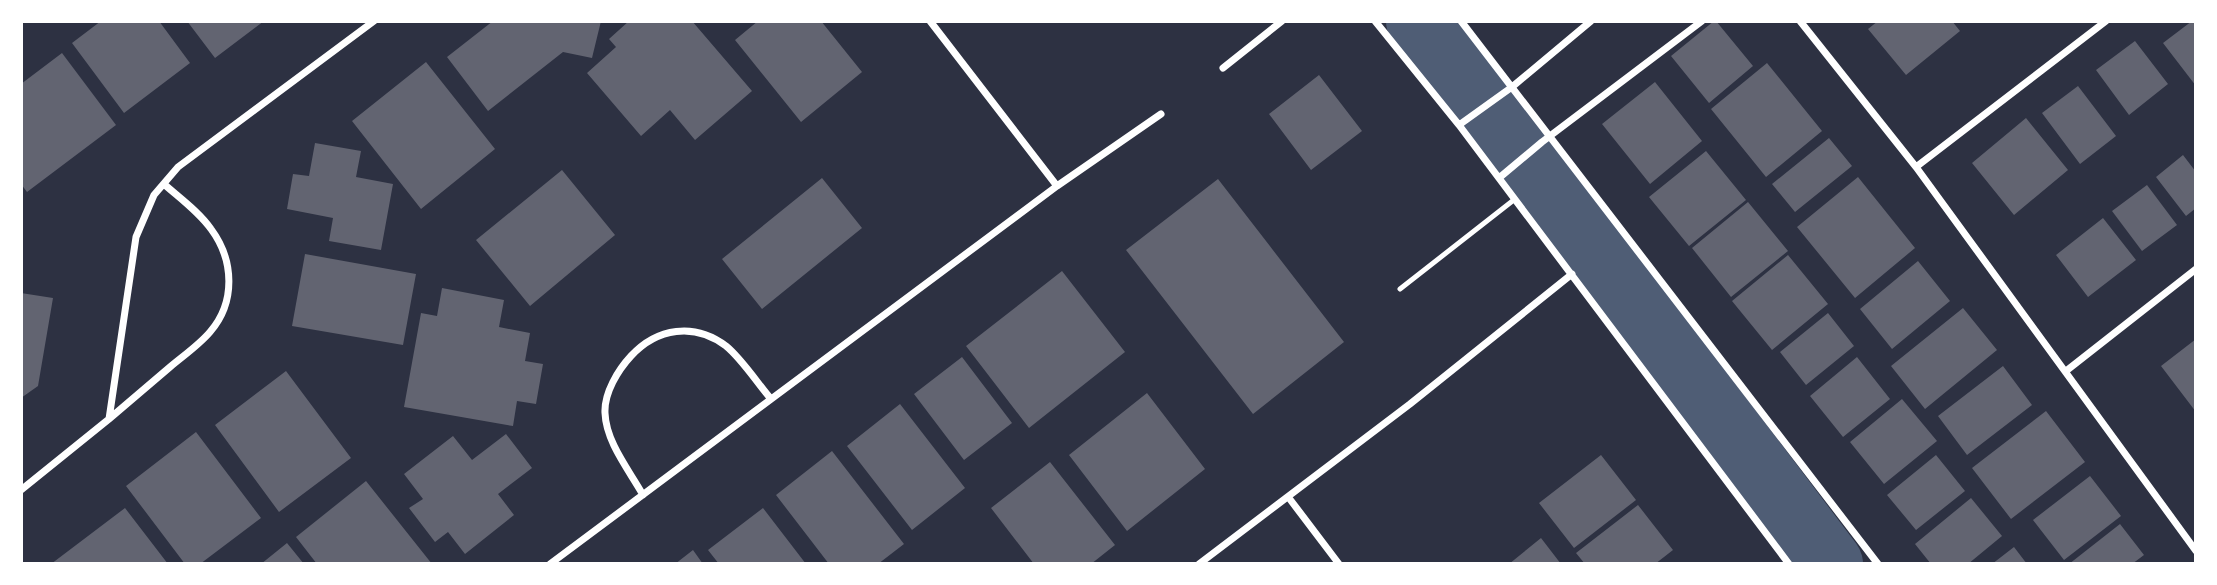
<svg xmlns="http://www.w3.org/2000/svg" width="2217" height="585" viewBox="0 0 2217 585" font-family="'PT Sans Narrow',sans-serif">
  <rect width="100%" height="100%" fill="#2d3142"/>
  <g fill="none" stroke-linecap="round" stroke-linejoin="round">
    <path stroke="#4f5d75" stroke-width="68" d="M1420,21l409,543"/>
  </g>
  <path fill="#626471" d="M101,21h58l31,42 -66,50 -52,-70z
    M187,21h77l-49,37z
    M493,21h108l-9,37 -29,-6 -75,59 -41,-54z
    M629,21h63l60,70 -57,49 -25,-30 -29,26 -54,-63 29,-26 -7,-8z
    M758,21h63l41,51 -61,50 -66,-82z
    M1714,21h2l37,45 -44,37 -38,-47z
    M1878,21h74l8,10 -54,44 -38,-46z
    M2192,21h4v65l-33,-43z
    M2135,41l33,43 -39,31 -33,-45z
    M62,53l54,72 -89,67 -6,-8v-100z
    M426,62l69,87 -74,60 -69,-88z
    M1767,63l55,68 -56,46 -55,-68z
    M1319,75l43,56 -51,39 -42,-56z
    M1655,82l47,59 -52,43 -48,-60z
    M2078,86l38,50 -36,28 -38,-51z
    M2026,118l42,52 -54,45 -42,-52z
    M1829,138l23,28 -57,46 -23,-28z
    M315,143l46,8 -5,26 37,7 -12,66 -52,-9 4,-23 -46,-9 6,-35 16,2z
    M1706,151l40,49 -57,46 -40,-49z
    M2183,155l13,17v36l-10,8 -30,-39z
    M562,170l53,65 -85,71 -54,-66z
    M1858,177l57,71 -60,50 -58,-71z
    M822,178l40,50 -100,81 -40,-50z
    M1218,179l126,163 -91,72 -127,-164z
    M2147,185l30,40 -35,26 -30,-40z
    M1748,202l40,49 -57,46 -39,-49z
    M2103,218l33,42 -48,37 -32,-42z
    M305,254l111,20 -13,71 -111,-19z
    M1788,255l40,49 -56,46 -40,-49z
    M1918,261l32,40 -58,48 -32,-40z
    M1062,271l63,81 -96,76 -63,-82z
    M442,288l62,12 -5,27 31,6 -5,28 18,3 -7,40 -19,-3 -4,25 -109,-19 17,-94 16,3z
    M21,293l32,5 -15,88 -17,12z
    M1963,308l34,42 -72,59 -34,-43z
    M1828,313l26,33 -48,39 -26,-33z
    M2196,339v73l-35,-46z
    M962,357l50,66 -48,37 -50,-66z
    M1857,357l33,42 -47,38 -33,-41z
    M2003,366l29,39 -65,50 -29,-39z
    M286,371l65,87 -72,54 -64,-87z
    M1147,393l58,76 -78,62 -58,-76z
    M1902,399l35,42 -53,43 -34,-42z
    M900,404l65,84 -53,42 -65,-84z
    M2046,411l39,51 -74,57 -39,-51z
    M196,432l65,86 -61,46h-15l-59,-78z
    M506,434l26,34 -34,26 16,21 -49,39 -17,-22 -13,10 -26,-34 14,-9 -19,-25 49,-38 19,24z
    M832,451l72,93 -26,20h-49l-53,-69z
    M1601,455l35,45 -62,48 -35,-45z
    M1936,455l29,36 -49,39 -29,-35z
    M1050,462l65,83 -24,19h-57l-43,-56z
    M2090,476l31,40 -57,44 -31,-40z
    M366,481l66,83h-115l-21,-27z
    M1971,498l31,38 -34,28h-37l-16,-20z
    M1638,505l35,45 -18,14h-70l-9,-11z
    M125,508l43,56h-117z
    M763,508l43,56h-87l-11,-14z
    M2120,524l24,31 -12,9h-63z
    M1541,538l20,26h-52z
    M287,543l17,21h-43z
    M2014,547l13,17h-35z
    M693,550l10,14h-28z"/>
  <g fill="none" stroke-linecap="round" stroke-linejoin="round">
    <path stroke="#fff" stroke-width="5" d="M1400,289l115,-90"/>
    <path stroke="#fff" stroke-width="7" d="M930,21l127,165
      M1375,21l84,104 330,439
      M1461,21l417,543
      M1800,21l116,146 280,384
      M1223,68l59,-47
      M1459,125l53,-38 79,-66
      M1916,167l190,-146
      M1499,178l43,-36 160,-121
      M2066,371l130,-102
      M109,419c20,-17 41,-35 61,-52 13,-11 29,-22 40,-35 26,-30 24,-72 1,-103 -12,-17 -30,-30 -46,-44
      M21,490l88,-71 27,-182 18,-42 24,-28 196,-146
      M643,495c-14,-25 -37,-53 -38,-82 -1,-20 13,-43 26,-57 26,-28 63,-34 95,-10 16,13 32,38 45,53
      M1289,498l50,66
      M550,564l507,-378 104,-72
      M1199,564l211,-160 162,-130"/>
  </g>
  <rect width="2217" height="585" fill="none" stroke="#ffffff" stroke-width="46"/>
</svg>
